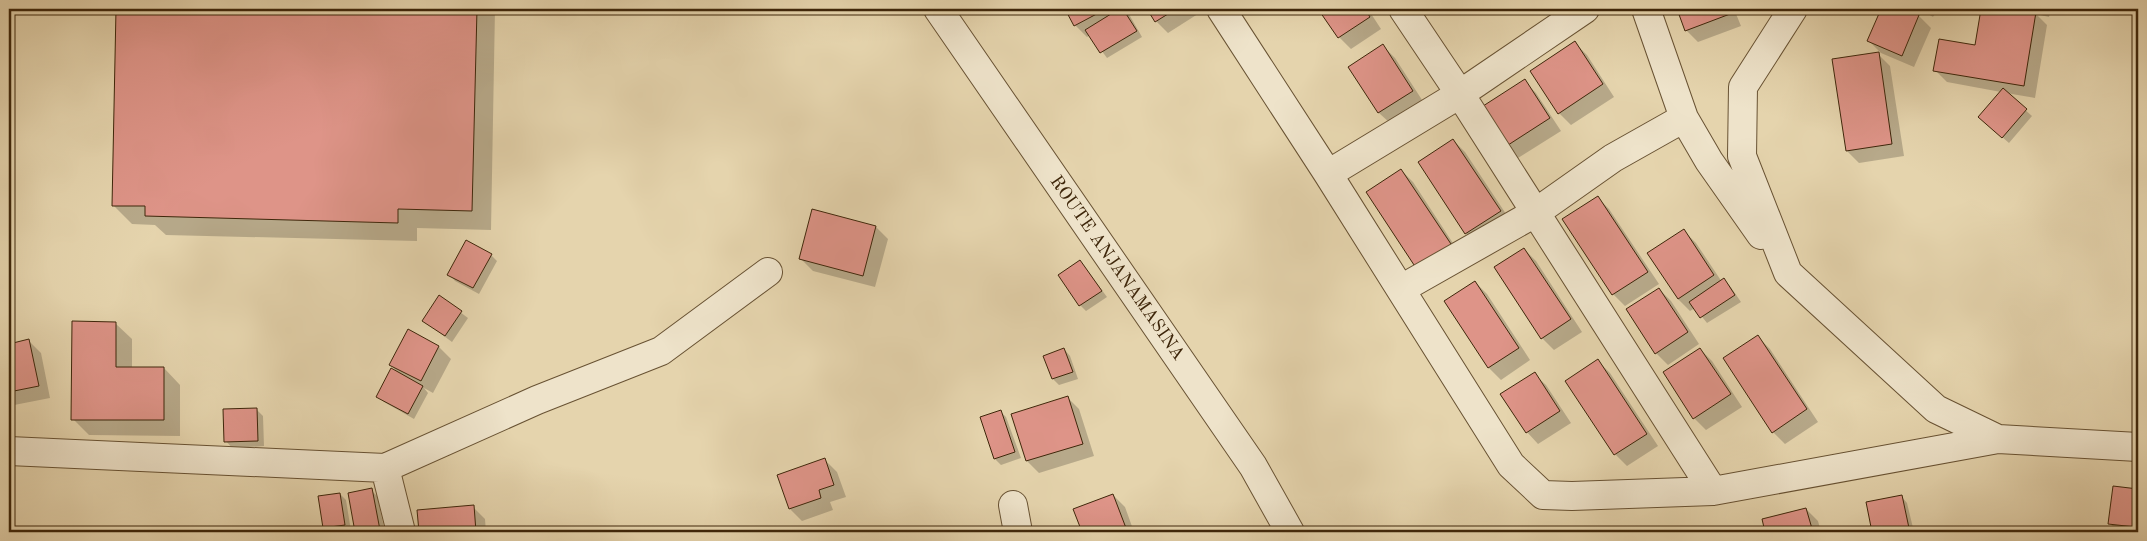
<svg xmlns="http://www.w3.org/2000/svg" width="2147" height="541" viewBox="0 0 2147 541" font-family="'Old Standard TT',serif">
  <rect width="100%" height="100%" fill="#e5d4ad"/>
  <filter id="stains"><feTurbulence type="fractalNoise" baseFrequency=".004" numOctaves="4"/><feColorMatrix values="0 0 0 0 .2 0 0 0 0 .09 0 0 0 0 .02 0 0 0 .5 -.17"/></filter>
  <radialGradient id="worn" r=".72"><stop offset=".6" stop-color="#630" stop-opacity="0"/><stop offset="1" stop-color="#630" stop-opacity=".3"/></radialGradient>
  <path fill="#0003" d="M117,9h378l-4,221 -74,-2v13l-251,-6 -11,-10 -23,-1 -19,-19z
    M1066,9h60l16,28 -35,21 -17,-23 -3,2 -12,-12z
    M1148,9h51l2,3 -33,21 -12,-12z
    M1320,9h48l13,20 -30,20 -12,-12z
    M1678,9h56l7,17 -43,16 -12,-12z
    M1882,9h19l18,7 12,12 -17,39 -33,-14 -12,-12z
    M1920,9h18l-5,8z
    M1983,9h68l-2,8 -13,-3 11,11 -12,73 -29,-5 26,23 -23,27 -23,-20 15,-31 -54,-10 -12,-12 41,-24z
    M1575,43l12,12 27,42 -43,28 -12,-12 -28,-42z
    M1383,46l12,12 29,45 -33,21 -12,-11 -30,-46z
    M1878,54l12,12 14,90 -45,7 -12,-12z
    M1524,81l12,12 25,38 -43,27 -12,-11z
    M1453,140l12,12 47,71 -34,22 -12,-12 -46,-71z
    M1401,170l12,12 51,78 -33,22z
    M1597,197l12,12 50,75 -34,22 -12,-12 -49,-74z
    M876,227l12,12 -13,48 -62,-16 -12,-12z
    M1684,231l12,12 26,39 2,-2 6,6 11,16 -34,21 -12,-15 -5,3 -12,-12 -29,-45z
    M1524,249l12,12 46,71 -28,18 -12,-12 -46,-70z
    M491,255l6,6 -18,33 -24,-13 -6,-7z
    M1080,261l27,36 -21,14 -6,-6z
    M1475,282l12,12 43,66 -29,20 -12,-12 -43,-67z
    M1659,289l12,12 28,43 -31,21 -12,-12z
    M440,297l28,21 -16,24 -28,-21z
    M115,323l17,16v29h32l16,17v51l-91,-1 -16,-16z
    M1758,337l12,12 48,73 -33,22 -12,-12z
    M29,341l12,12 9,45 -41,8v-61z
    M439,347l12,12 -18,34 -9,-5 4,5 -14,26 -30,-17 -6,-6 20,-23 -7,-8z
    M1064,349l6,7 8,23 -19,6 -6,-6z
    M1700,349l12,12 30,46 -36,23 -12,-12 -29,-45z
    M1598,361l12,12 48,73 -31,20 -12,-12 -48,-73z
    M1534,374l12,11 25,38 -33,21 -11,-12z
    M1067,397l12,12 15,47 -55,17 -12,-12 -14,-46z
    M257,410l6,6 1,30 -32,2 -6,-7z
    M1000,411l6,6 15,41 -20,7 -6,-6z
    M825,460l12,12 9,25 -16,5 3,8 -31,11 -12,-12 -11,-34z
    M2114,487l24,3v42l-22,-3 -7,-6z
    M371,490l6,6 8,36h-28l-8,-38z
    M340,494l6,6 5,31 -23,1 -4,-4z
    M1113,495l12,12 9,25h-50l-9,-22z
    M1901,496l6,7 7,29h-41l-6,-29z
    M473,507l12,12 1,13h-66l-2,-21z
    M1806,509l12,12 3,11h-55l-3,-12z"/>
  <path fill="#de9488" stroke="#3e260a" d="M116,9h361l-5,202 -74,-2v14l-253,-7v-10h-33z
    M1065,9h41l-32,17z
    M1119,9h4l14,22 -37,22 -15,-23z
    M1147,9h29l-21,13z
    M1318,9h47l5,8 -32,21z
    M1677,9h51l2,5 -45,17z
    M1881,9h24l14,6 -17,41 -35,-15z
    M1981,9h37l18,3 -12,74 -91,-15 6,-32 36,6z
    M1575,41l28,43 -45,30 -28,-43z
    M1383,44l30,47 -35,22 -30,-46z
    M1879,52l13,92 -46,7 -14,-92z
    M1525,79l25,39 -45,29 -25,-39z
    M2003,88l24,21 -25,29 -24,-21z
    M1453,139l48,72 -36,23 -47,-72z
    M1401,169l52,78 -35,24 -52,-79z
    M1598,196l50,76 -36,23 -50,-76z
    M812,209l64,17 -13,50 -64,-17z
    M1684,229l30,46 -36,24 -31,-46z
    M466,240l26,14 -19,34 -26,-13z
    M1524,248l47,71 -30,20 -47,-72z
    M1080,260l22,31 -23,15 -21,-31z
    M1724,278l11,17 -35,23 -11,-16z
    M1475,281l44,67 -31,20 -44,-67z
    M1659,288l29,44 -33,22 -29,-45z
    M439,295l23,16 -17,25 -23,-15z
    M72,321l44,1v45h48v53h-93z
    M408,329l31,17 -18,35 -32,-16z
    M1758,335l49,74 -35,24 -49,-75z
    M29,339l10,47 -30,6v-48z
    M1064,348l9,24 -21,7 -9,-23z
    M1700,348l31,46 -38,25 -30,-47z
    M1598,359l49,75 -33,21 -49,-74z
    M391,368l32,18 -15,28 -32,-17z
    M1535,372l25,39 -34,22 -26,-39z
    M1068,396l15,48 -57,17 -15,-47z
    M257,408l1,33 -34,1 -1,-33z
    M1001,410l14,42 -21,7 -14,-42z
    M825,458l9,27 -15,5 2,8 -32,11 -12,-34z
    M2113,486l25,3 -3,38 -27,-3z
    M372,488l8,42 -25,2 -7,-39z
    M340,493l5,32 -22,3 -5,-32z
    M1113,494l13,34 -10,4h-34l-9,-23z
    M1902,495l7,33 -21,4h-16l-6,-30z
    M474,505l2,27h-57l-2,-22z
    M1806,508l7,24h-48l-3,-13z"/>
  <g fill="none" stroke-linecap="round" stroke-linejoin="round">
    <g stroke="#685233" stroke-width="30">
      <path id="street" d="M938,9l315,457 37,66
        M1221,9l107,165 183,291 32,30 29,1 141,-5 285,-52
        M1403,9l57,85 253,397
        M1646,9l38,109 25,43 52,74
        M1793,9l-50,78 -1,69 46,117 148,136 62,30 140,8
        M1328,174l132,-80 125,-85
        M1401,289l134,-76 78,-55 71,-40
        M9,451l376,17 16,64
        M385,468l152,-68 124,-49 107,-79
        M1013,505l5,27"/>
    </g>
    <use href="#street" stroke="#eee3ca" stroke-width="28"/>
  </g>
  <g text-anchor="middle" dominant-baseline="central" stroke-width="4" stroke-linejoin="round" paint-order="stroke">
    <g font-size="18" fill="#3e260a" stroke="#eee3ca">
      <text transform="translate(1117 268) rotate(55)">ROUTE ANJANAMASINA</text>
    </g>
  </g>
  <rect width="2147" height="541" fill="none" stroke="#e5d4ad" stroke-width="30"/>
  <rect x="10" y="10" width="2127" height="521" fill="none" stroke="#3e260a" stroke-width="2.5"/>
  <rect x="15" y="15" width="2117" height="511" fill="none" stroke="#3e260a"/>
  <rect width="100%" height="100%" filter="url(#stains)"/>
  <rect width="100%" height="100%" fill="url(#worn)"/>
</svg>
